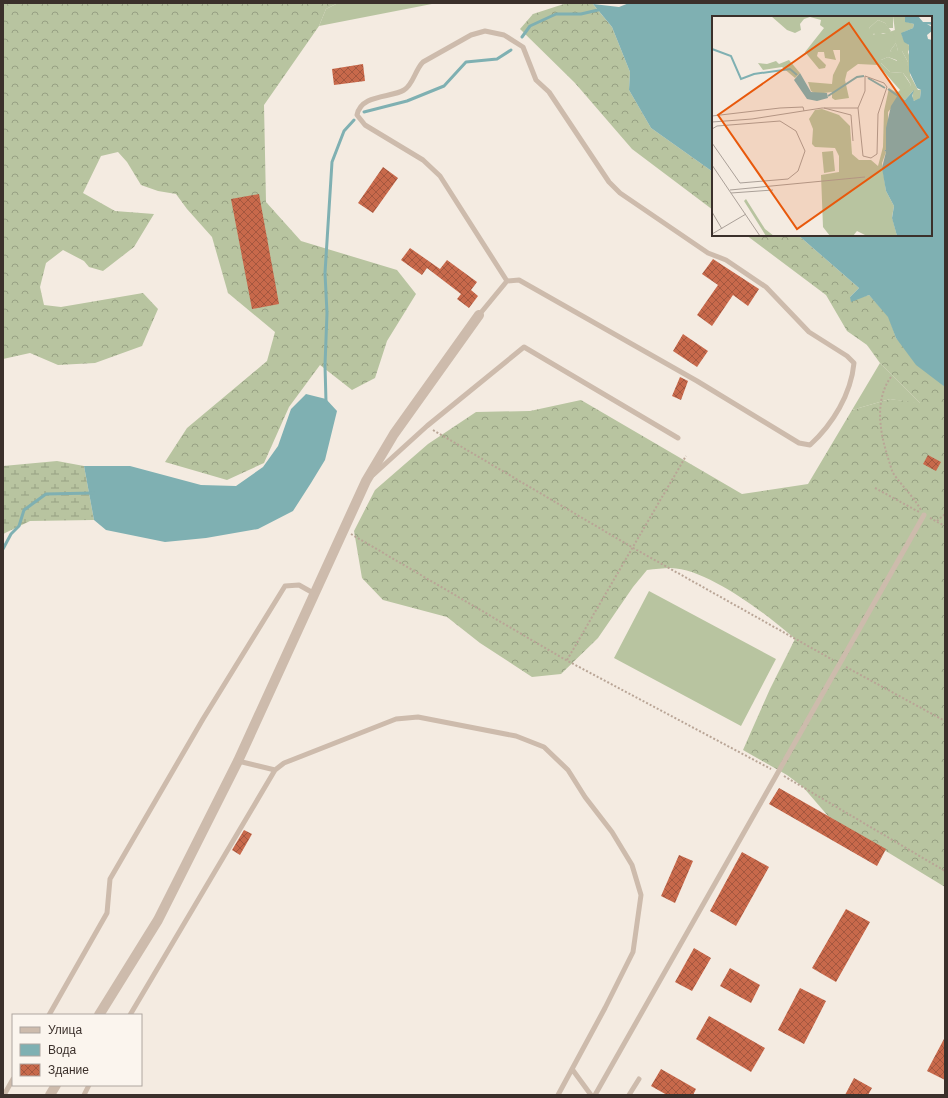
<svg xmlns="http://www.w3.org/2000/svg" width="948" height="1098" viewBox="0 0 948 1098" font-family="Helvetica,sans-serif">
  <defs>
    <pattern id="forest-crowns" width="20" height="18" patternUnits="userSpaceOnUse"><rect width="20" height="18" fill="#b8c4a0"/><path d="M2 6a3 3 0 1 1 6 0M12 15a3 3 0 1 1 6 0" fill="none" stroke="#97a083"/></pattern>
    <pattern id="wetland-marsh" width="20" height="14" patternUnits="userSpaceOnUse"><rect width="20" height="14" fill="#b8c4a0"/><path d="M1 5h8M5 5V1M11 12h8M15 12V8" fill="none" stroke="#97a083"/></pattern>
    <pattern id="building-cross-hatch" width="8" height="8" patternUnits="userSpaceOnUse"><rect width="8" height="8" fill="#c8694b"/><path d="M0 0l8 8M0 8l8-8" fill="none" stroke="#a4573f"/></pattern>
  </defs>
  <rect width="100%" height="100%" fill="#f4ebe1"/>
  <path fill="#b8c4a0" d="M338,3h99l-118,23 7,-17z
    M880,363l41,41 -31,-5 -38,11z
    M649,591l127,68 -35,67 -127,-68z"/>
  <path fill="url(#forest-crowns)" d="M3,3h335l-12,6 -7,17 -55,79 2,97 35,39 96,29 19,24 -29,47 -12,37 -23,12 -32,-25 -31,42 -25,56 -37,17 -62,-18 22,-34 80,-67 8,-29 -47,-39 -16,-56 -25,-28 -11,-15 -18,-3 -17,-6 -14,-23 -9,-10 -17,4 -18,37 32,18 39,3 -20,33 -31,24 -14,-4 -5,-6 -21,-11 -17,13 -6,24 4,18 17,2 82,-14 15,16 -16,37 -47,17 -37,2 -28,-12 -27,6z
    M567,3h25l20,24 18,45 -1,18 22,38 62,44v38l-81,-61 -57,-66 -55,-54 13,-15z
    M746,235h52l61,53 -9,9 8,1 11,-3 20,22 7,21 49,49v500l-117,-71 -25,-29 -16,-12 -44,-25 27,-61 25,-50c-27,-24 -87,-70 -124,-71 -8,0 -16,1 -24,2l-14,17 -35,51 -37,36 -29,3 -52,-34 -33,-26 -64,-17 -21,-22 -8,-47 21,-41 53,-46 48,-32 54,-1 51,-11 161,94 66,-10 44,-74 38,-11 30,4 -40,-40 -13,-18 -20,-14 -21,-36z"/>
  <path fill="url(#wetland-marsh)" d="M57,461l27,5 10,54 -64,1 -27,13v-68z"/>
  <path fill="#7fb0b2" d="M629,3h316v384l-29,-22 -20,-27 -8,-21 -19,-22 -18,7 -1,-5 9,-9 -61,-53h133v-218h-218v155l-62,-44 -22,-38 1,-18 -18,-45 -19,-23 26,3z
    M306,394l20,5 11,12 -12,49 -14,23 -18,28 -35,18 -52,9 -41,4 -59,-12 -12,-10 -10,-54h46l71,19 35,1 27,-19 15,-21 13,-37z"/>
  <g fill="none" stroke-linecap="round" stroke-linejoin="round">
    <path stroke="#7fb0b2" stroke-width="3" d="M522,37l8,-11 26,-12h25l17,-4
      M364,112l43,-11 37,-15 22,-24 31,-3 14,-9
      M326,402l-1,-37 2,-52 -2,-40 7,-111 12,-31 10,-11
      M3,549l8,-15 8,-8 5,-16 22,-16 47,-1"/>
  </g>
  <path fill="url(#building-cross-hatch)" d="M363,64l2,17 -31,4 -2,-16z
    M383,167l15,11 -25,35 -15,-10z
    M259,194l20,110 -27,5 -21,-110z
    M410,248l30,21 7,-9 30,22 -6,8 7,6 -9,12 -12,-9 4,-5 -34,-26 -5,7 -21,-15z
    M713,259l46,30 -11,17 -15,-11 -21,31 -15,-11 21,-30 -16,-11z
    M683,334l25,17 -11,16 -24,-16z
    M680,377l8,4 -7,19 -9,-4z
    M928,455l13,7 -5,9 -13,-7z
    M779,788l107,61 -9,17 -108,-62z
    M244,830l8,4 -12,21 -8,-5z
    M742,852l27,15 -33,59 -26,-15z
    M679,855l14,6 -18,42 -14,-7z
    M846,909l24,13 -34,60 -24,-14z
    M694,948l17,10 -19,33 -17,-9z
    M730,968l30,17 -9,18 -31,-17z
    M800,988l26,13 -22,43 -26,-14z
    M709,1016l56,32 -14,24 -55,-33z
    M945,1037v43l-18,-9z
    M661,1069l35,20 -3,6h-26l-16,-9z
    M854,1078l18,10 -4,7h-23z"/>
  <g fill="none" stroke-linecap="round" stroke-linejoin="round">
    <path stroke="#b9a596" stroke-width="2" stroke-dasharray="2 2" stroke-linecap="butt" d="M891,377c-17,23 -11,56 -3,81 2,5 3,11 5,15 9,13 20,23 28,37
      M433,430l202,119 198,111
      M875,488l44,24
      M930,518l15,8
      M937,521l8,-7
      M351,534l213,125 207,110
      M567,660l119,-204
      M846,667l99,54
      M784,776l161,95"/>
    <path stroke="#cdbbac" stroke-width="5" d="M479,315l28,-34 12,-1 178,101 102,62 11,2c23,-21 41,-51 44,-82l-7,-7 -38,-24 -43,-45 -40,-27 -18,-7 -88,-60 -11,-11 -60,-90 -13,-12 -13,-33 -19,-12 -19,-4 -14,4 -48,27c-8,8 -10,23 -19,28 -13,8 -43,4 -47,25l8,10 58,35 17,16 67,105
      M373,475l54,-49 97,-79 154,91
      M238,761l37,9
      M49,1015l58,-102 3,-34 93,-160 82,-133 14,-1 16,9
      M130,1015l145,-245 9,-7 112,-44 22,-2 98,19 28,11 24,23 17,27 27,35 20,33 9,30 -8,57 -28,56 -47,87
      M572,1069l19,26
      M4,1095l9,-16
      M84,1095l5,-10
      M595,1095l329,-580
      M629,1095l10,-16"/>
    <path stroke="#cdbbac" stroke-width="10" d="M99,1015l59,-95 80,-159 128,-280 28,-47 85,-119
      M50,1095l6,-10"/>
  </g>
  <g transform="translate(712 16)">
    <rect width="220" height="220" fill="#f4ebe1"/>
    <path d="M166,4l7,3 6,8 -2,2 -18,1 -2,-6zM184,27l2,8h4l6,11 -1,15 3,5 -7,-9 -13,-1 -9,-9v-3l7,-3 9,4 -2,-7 -5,-3zM121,135l2,20 -11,2 -2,-21z" fill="#b8c4a0"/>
    <path d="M59,0h122v12h-5l-3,-5 -7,-3 -9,8 5,7 2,-4 7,3 12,-4 1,13 -6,8 13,5 -1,6 -14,-5 -7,3v3l9,9 13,1 8,12 -23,27v25l-2,13h-2l2,2 -4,11 4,28 8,15 -2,11 5,19h-30l-10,-5 -4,5h-23l-7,-9 -2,-52 18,-3v-16l-4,-8 -20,-1 -3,-3 1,-15 -4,-10 6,-9 7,-1 17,6 11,11 2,28 7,6h12l7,6 5,-19 1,-36 5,-23 8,5 3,-3 -22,-25 -20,-1 -11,8 -2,8 4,18 -14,2 -3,-2v-6l-16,2 -5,-3 -3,-9 24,2 1,-9 7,-14v-11h-7l3,10 -11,-2 -1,-6h-6l-1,4 9,9 -1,3 -6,1 -14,-17 19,-24 -4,-3 1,-5 -11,-3 -6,2 -4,5 1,6 -6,3 -8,-3zM34,183l19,30 9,7h-8l-22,-35z" fill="#b8c4a0"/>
    <path d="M181,0h12l2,6 7,2 3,-5 3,2 -2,4 -4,-1 -1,4 -9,4 -2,4 8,11 -2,5 2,6v17l8,15h3l-1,8 -4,4 -4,-3 1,-8 -8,9 -7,-5 13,-10 -6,-11 3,-12 -6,-11h-4l-5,-18 2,-2zM77,44l11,13 -5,5 -13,-11 -19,3 -5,-7 9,1 9,-3 3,3z" fill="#b8c4a0"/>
    <path d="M193,0h13l5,6h9v3l-5,-1 5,3v4l-5,4 1,4 4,1v196h-35l-5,-18 2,-12 -8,-15 -4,-23 4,-16 -2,-2h2v-22l5,-22 7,-11 7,5 9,-10 -2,6 2,5 6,-3 1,-8 -4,-2 -8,-17v-26l-5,-3 -3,-9 12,-5 1,-4 -9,-2zM88,57l11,19 16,1 1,5 -11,3 -10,-2 -13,-19z" fill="#7fb0b2"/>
    <path fill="none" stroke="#7fb0b2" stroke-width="2" d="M0,33l19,7 10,23 13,-5 36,-5 7,6M156,62l17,10M176,73l10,7M116,80l29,-19 7,-1"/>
    <path fill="none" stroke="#aaa098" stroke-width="1" d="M153,60l19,7 3,4 -9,27 -1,40 -6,4 -8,-2 -5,-48 7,-17zM112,92l27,7 2,26M0,100l68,-8 23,-1 1,4M0,106l40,-3 70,-11h36M0,113l5,-3 63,-5 16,10 9,20 -7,20 -10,8 -48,4 -28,-40M0,149l48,71M18,174l135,-13M19,177l42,-3M0,196l10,17M0,218l34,-20"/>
    <path fill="#e8590c" fill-opacity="0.15" stroke="#e8590c" stroke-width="2" d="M137,7l79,114 -131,92 -79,-114z"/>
    <rect width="220" height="220" fill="none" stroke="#3b302b" stroke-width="2"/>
  </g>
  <rect width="948" height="1098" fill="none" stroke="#3b302b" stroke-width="8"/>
  <rect x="12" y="1014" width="130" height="72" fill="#fbf5ee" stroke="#aea6a0"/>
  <rect x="20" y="1027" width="20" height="6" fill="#cdbbac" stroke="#aea6a0"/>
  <text x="48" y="1034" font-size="12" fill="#3b302b">Улица</text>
  <rect x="20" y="1044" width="20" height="12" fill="#7fb0b2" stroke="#aea6a0"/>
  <text x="48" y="1054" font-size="12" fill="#3b302b">Вода</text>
  <rect x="20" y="1064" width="20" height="12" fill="url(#building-cross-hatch)" stroke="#aea6a0"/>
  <text x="48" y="1074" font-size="12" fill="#3b302b">Здание</text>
</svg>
